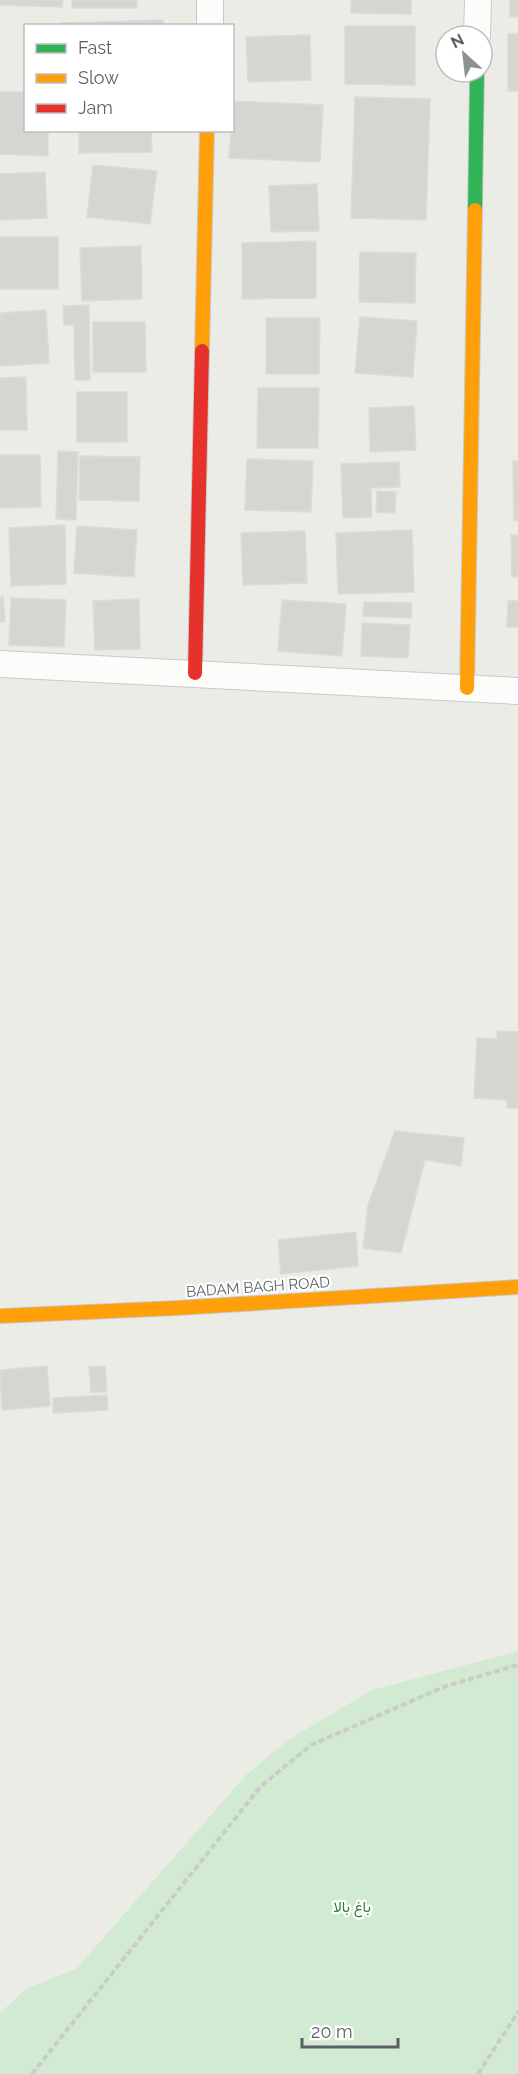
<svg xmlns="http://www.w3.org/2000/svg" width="518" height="2074" viewBox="0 0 518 2074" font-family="Raleway,Vazirmatn,sans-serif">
  <rect width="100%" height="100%" fill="#ecece7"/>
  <path fill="#d3ead2" d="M518,1651v423h-518v-61l27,-25 49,-19 170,-194 42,-35 84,-50z"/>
  <path fill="#d6d5d1" stroke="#dcdbd6" stroke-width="1.5" d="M0,0h63l-1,7 -62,-2z
    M72,0h65v8h-65z
    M351,0h60v14l-60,-1z
    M510,0h8v17h-8z
    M163,20v6h-103v-3z
    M345,26h70v59l-70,-1z
    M508,34h10v57h-10z
    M310,35l1,45 -63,2 -2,-45z
    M0,92h26v38h22v26l-48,-2z
    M355,97l75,2 -4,121 -75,-2z
    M232,101l91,4 -3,57 -91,-4 2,-28h1z
    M79,130h72l1,22 -73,1z
    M93,165l64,6 -7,53 -63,-7z
    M45,172l2,46 -47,2v-46z
    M317,184l2,47 -48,1 -2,-46z
    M0,237h58v52h-58z
    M316,241v57l-74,1v-56z
    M141,246l1,53 -60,2 -2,-53z
    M360,252l56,1 -1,50 -56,-1z
    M89,305l1,75h-15l-1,-55h-10l-1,-19z
    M46,310l3,53 -49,3v-53z
    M360,317l57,4 -4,56 -58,-4z
    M266,318h54l-1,56h-53z
    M93,322h52l1,50h-53z
    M26,377l1,53h-27v-52z
    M258,388h61l-1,60h-61z
    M77,392h50v50h-50z
    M414,406l2,44 -46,2 -1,-44z
    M58,451l20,1 -2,68 -20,-1z
    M0,455h40l1,52 -41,1z
    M80,456l60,1 -1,44 -60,-1z
    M247,459l66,2 -2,51 -66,-2z
    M513,461h5v59l-4,1z
    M399,462l1,25 -29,1 1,29 -29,1 -2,-54z
    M377,491l19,1 -1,21 -19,-1z
    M65,525l1,59 -55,2 -2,-58z
    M77,526l60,4 -3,47 -60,-4z
    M412,530l2,62 -76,2 -2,-61z
    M305,531l2,52 -64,2 -2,-52z
    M511,535h7v42h-6z
    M0,597h3l2,24 -5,1z
    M11,598l55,2 -2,47 -55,-2z
    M139,599l1,50 -45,1 -2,-49z
    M282,600l64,4 -4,52 -64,-5z
    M508,601h10v26h-11z
    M364,602l48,1 -1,15 -48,-2z
    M362,623l48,2 -2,33 -47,-2z
    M497,1031l21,1v76h-11v-8l-33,-2 3,-60 20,1z
    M395,1131l69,7 -3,28 -36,-6 -24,93 -38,-5 5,-43z
    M356,1232l2,34 -77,8 -3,-34z
    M47,1366l3,40 -48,4 -2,-40z
    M105,1366l2,26h-16l-2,-25z
    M107,1395l1,15 -55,3v-15z"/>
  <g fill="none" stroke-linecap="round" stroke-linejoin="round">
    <g stroke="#c9c9c7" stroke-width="28">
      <path id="street" d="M210,26v-26
        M477,36l1,-36
        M0,664l518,27"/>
    </g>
    <g stroke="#c9c9c9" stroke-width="16">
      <path id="fast" d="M475,210l2,-138"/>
    </g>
    <g stroke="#c9c9c9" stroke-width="16">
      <path id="slow" d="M202,351l5,-221
        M467,688l8,-478
        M0,1316l177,-8 341,-21"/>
    </g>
    <g stroke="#c9c9c9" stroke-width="16">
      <path id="jam" d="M195,673l7,-322"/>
    </g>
    <path stroke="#c8cdca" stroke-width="4" stroke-dasharray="6 3" stroke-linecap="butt" d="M32,2074l229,-288 50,-41 135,-59 72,-21
      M478,2074l40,-62"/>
    <use href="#street" stroke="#fcfcfb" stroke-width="26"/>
    <use href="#fast" stroke="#30b455" stroke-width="14"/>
    <use href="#slow" stroke="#ff9f0a" stroke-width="14"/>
    <use href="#jam" stroke="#e5322d" stroke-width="14"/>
  </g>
  <g text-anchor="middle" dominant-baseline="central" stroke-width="4.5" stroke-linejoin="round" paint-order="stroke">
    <g font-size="15" fill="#5c5f65" stroke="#fff">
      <text transform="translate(258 1287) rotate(-4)">BADAM BAGH ROAD</text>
    </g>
    <g font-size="15" fill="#2e8236" stroke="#fff">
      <text x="352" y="1907">باغ بالا</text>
    </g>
  </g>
  <rect x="24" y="24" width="210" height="108" fill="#ffffff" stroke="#bebfc1" stroke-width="1.5"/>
  <rect x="36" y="44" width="30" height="9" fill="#30b455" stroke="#bebfc1" stroke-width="1.5"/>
  <text x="78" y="54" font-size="18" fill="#5c5f65">Fast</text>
  <rect x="36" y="74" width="30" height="9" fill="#ff9f0a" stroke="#bebfc1" stroke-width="1.5"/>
  <text x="78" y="84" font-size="18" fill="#5c5f65">Slow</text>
  <rect x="36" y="104" width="30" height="9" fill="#e5322d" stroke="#bebfc1" stroke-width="1.5"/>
  <text x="78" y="114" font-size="18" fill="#5c5f65">Jam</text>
  <g transform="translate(464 54) rotate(333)"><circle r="28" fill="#ffffff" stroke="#bebfc1" stroke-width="1.5"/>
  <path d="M0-4.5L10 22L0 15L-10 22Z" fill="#8e9092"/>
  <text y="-9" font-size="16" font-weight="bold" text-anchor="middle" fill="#5c5f65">N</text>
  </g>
  <path d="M302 2038v9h96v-9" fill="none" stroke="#5c5f65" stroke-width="3"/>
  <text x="311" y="2038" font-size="18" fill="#5c5f65" stroke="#ffffff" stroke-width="4.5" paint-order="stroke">20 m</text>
</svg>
